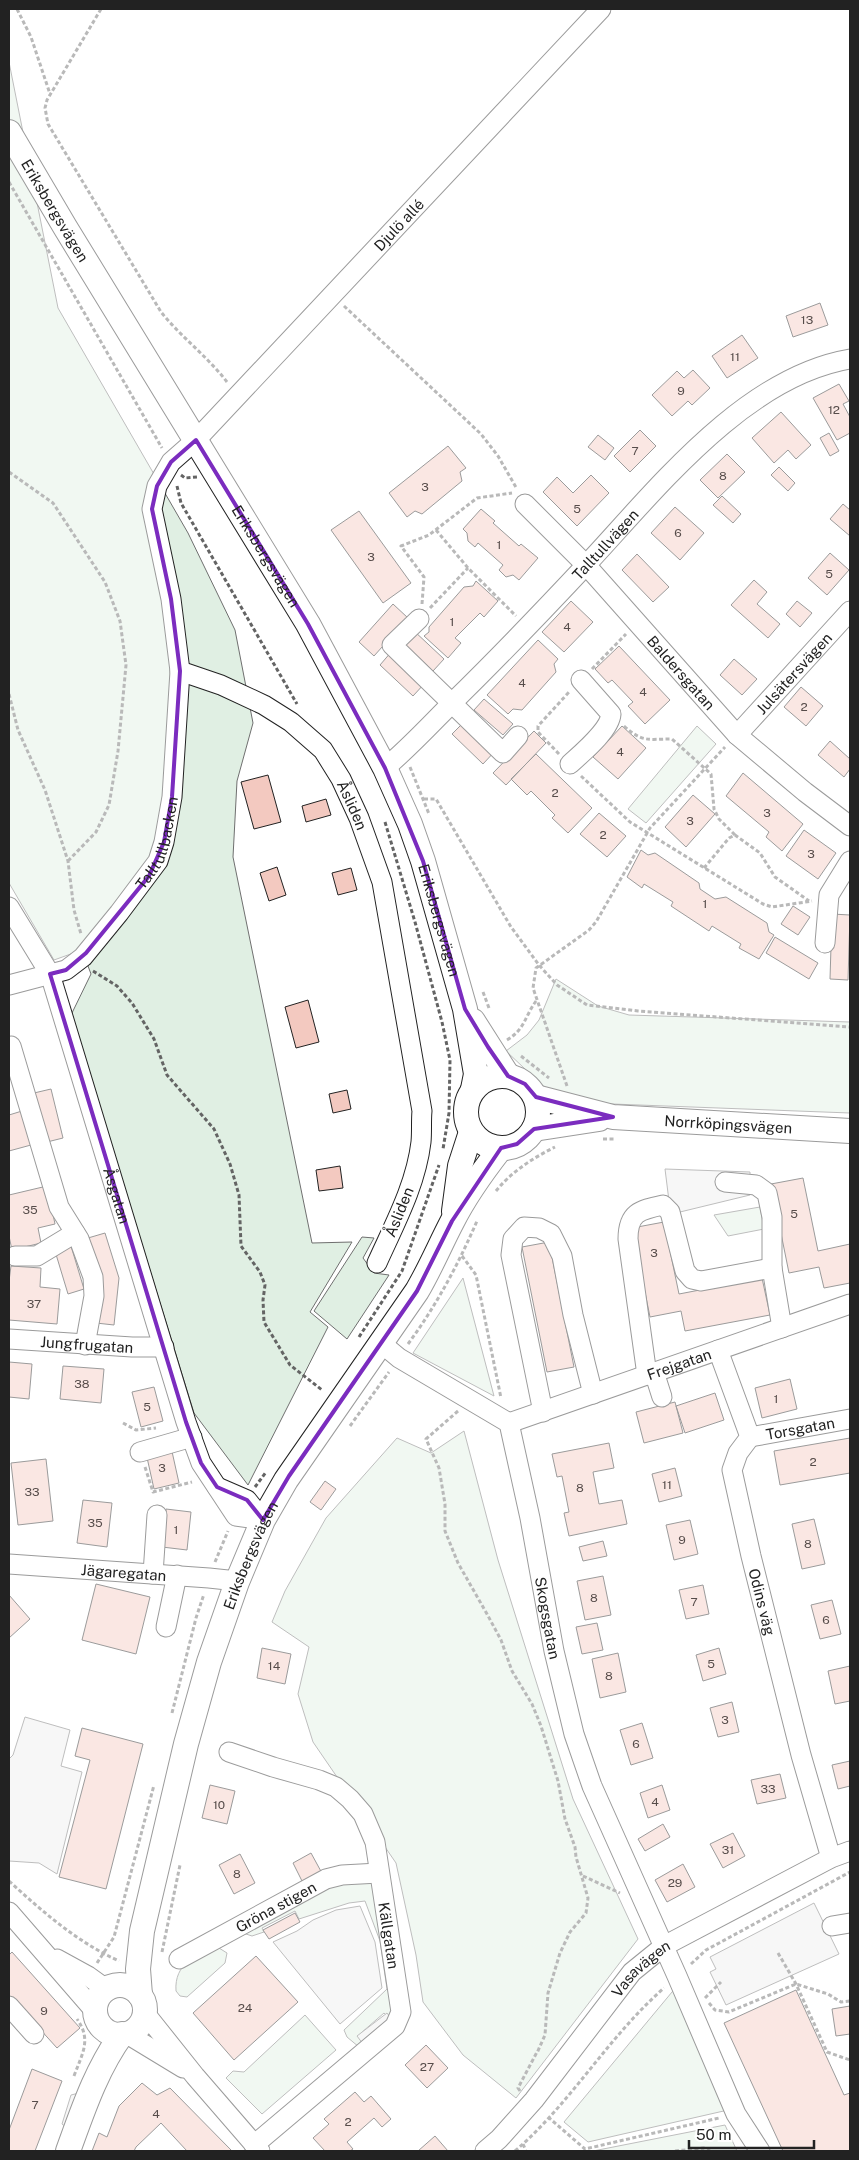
<svg xmlns="http://www.w3.org/2000/svg" width="859" height="2160" viewBox="0 0 859 2160" font-family="'Public Sans',sans-serif">
  <rect width="100%" height="100%" fill="#fff"/>
  <path fill="#e0efe3" stroke="#6f6f6f" d="M9,62l49,246 130,225 47,97 18,93 -16,58 -4,76 79,386 40,-1 -42,70 18,15 -80,158 -54,-72 -123,-398 20,-41 -9,-24 -28,10 -45,-77z
    M697,726l19,18 -70,79 -18,-14z
    M556,979l42,27 31,9 221,7v91l-264,-10 -42,-16 -38,-36 21,-16 12,-15z
    M760,1207l4,22 -36,7 -14,-21z
    M362,1237l12,1 -11,20 11,15 15,2 -42,64 -33,-28z
    M463,1278l31,118 -81,-43z
    M464,1431l34,129 75,239 65,140 -122,159 -53,-43 -40,-53 -7,-47 -20,-92 -83,-121 -15,-48 11,-47 -37,-25 13,-31 41,-73 71,-80 34,15z
    M365,1879l10,8 21,99 -6,33 -6,-6 -23,20 -1,2 6,6 -7,6 -12,-10 -3,-7 43,-41 -7,-48 -15,-40 -16,2 -50,16 -4,-8 -33,17 2,4 -12,4 -9,-3 82,-49z
    M219,1948l8,5 -2,10 -38,34 -7,-1 -4,-5c-2,-27 20,-38 43,-43z
    M677,1986l51,124 -140,32 -24,-20z
    M305,2015l31,35 -74,64 -36,-36 7,-7 11,1z
    M725,2125l12,26h-144z"/>
  <path fill="#ededed" stroke="#6f6f6f" d="M665,1169l85,3v23l-70,17 -11,-11z
    M25,1717l45,13 -9,36 21,6 -25,102 -18,-11 -30,-2v-102l4,-4z
    M814,1903l25,51 -113,51 -16,-33 6,-3 -6,-12z
    M360,1906l15,36 7,46 -42,36 -67,-82 24,-11 16,-11 23,-10z
    M387,2013l6,8 -30,23 -6,-8z
    M79,2093l-12,35 -5,-4 9,-29z"/>
  <path fill="#f3c9c0" stroke="#222" d="M820,303l8,22 -35,12 -7,-21z
    M742,335l16,23 -31,20 -15,-22z
    M693,370l17,18 -18,17 -4,-4 -16,15 -20,-21 25,-24 7,7z
    M839,384l10,17 -6,3 7,13v16l-13,7 -24,-42z
    M781,412l30,33 -15,14 -8,-9 -14,13 -22,-25z
    M640,430l16,16 -26,26 -16,-16z
    M829,433l10,18 -9,5 -10,-18z
    M598,435l16,13 -9,12 -17,-13z
    M448,446l18,22 -6,4 2,9 -40,33 -7,-3 -8,6 -18,-24z
    M727,454l18,18 -27,26 -18,-18z
    M779,467l16,16 -7,8 -17,-16z
    M591,475l18,18 -32,33 -34,-34 14,-15 16,16z
    M722,496l19,18 -8,9 -20,-18z
    M843,504l7,6v26l-20,-17z
    M675,507l29,26 -24,27 -29,-27z
    M481,509l14,12 -2,2 26,23 2,-2 17,14 -19,22 -6,-5 -7,2 -7,-7 4,-5 -25,-22 -3,4 -7,-6 -1,-8 -4,-4z
    M359,511l52,72 -28,20 -52,-73z
    M830,553l19,17 -22,25 -19,-17z
    M637,554l32,33 -16,15 -31,-32z
    M754,580l13,12 -10,12 23,20 -12,14 -37,-33z
    M476,581l22,20 -14,16 -4,-4 -25,25 6,5 -13,15 -24,-22 5,-4v-5l35,-40 9,-1z
    M571,601l22,21 -29,30 -22,-20z
    M797,601l15,12 -12,14 -14,-13z
    M393,604l15,14 -34,38 -15,-14z
    M413,630l31,29 -11,12 -31,-29z
    M538,640l20,19 -4,5 2,8 -34,38 -9,-1 -5,5 -21,-19z
    M619,646l51,54 -25,24 -17,-18 5,-4 -21,-22 -4,3 -13,-14z
    M392,651l33,32 -12,13 -33,-31z
    M734,659l23,20 -15,16 -22,-20z
    M801,687l22,19 -17,20 -22,-19z
    M484,699l29,25 -10,11 -29,-25z
    M465,721l31,29 -13,14 -31,-30z
    M622,726l24,22 -28,31 -25,-22z
    M534,731l12,12 -40,42 -13,-12z
    M830,741l20,18v10l-6,8 -26,-22z
    M536,754l56,54 -24,25 -16,-15 3,-3 -24,-24 -4,4 -16,-16z
    M743,773l60,51 -21,27 -16,-14 3,-5 -43,-36z
    M268,775l13,47 -27,7 -13,-47z
    M693,795l22,19 -29,33 -21,-20z
    M326,799l5,16 -25,7 -4,-16z
    M599,813l27,23 -19,21 -27,-23z
    M804,830l32,23 -18,26 -32,-23z
    M641,850l7,5 7,-2 44,30 1,6 15,10 11,-2 41,26 2,9 5,3 -15,24 -20,-11 2,-4 -29,-18 -3,5 -38,-25 2,-4 -29,-18 -2,4 -15,-11z
    M277,867l9,28 -17,6 -9,-28z
    M351,868l6,22 -19,5 -6,-22z
    M793,906l17,11 -12,18 -17,-11z
    M832,914l18,1 -2,65 -18,-1z
    M775,937l43,26 -9,16 -43,-26z
    M308,1000l11,42 -23,6 -11,-41z
    M51,1089l12,49 -16,4 -13,-49z
    M347,1090l4,19 -18,4 -4,-19z
    M22,1111l9,34 -22,6v-36z
    M340,1166l3,22 -24,3 -3,-21z
    M803,1178l15,73 32,-7v39l-26,5 -5,-21 -30,6 -18,-89z
    M47,1186l8,38 -17,4 3,15 -29,7 -3,-14v-41z
    M664,1222l15,72 83,-16 8,37 -85,16 -4,-20 -31,6 -18,-89z
    M105,1233l14,45 -5,47 -18,-2 -8,-85z
    M549,1242l25,125 -27,5 -25,-125z
    M71,1246l13,43 -16,5 -13,-43z
    M11,1266l30,2 -1,19 20,2 -3,35 -48,-4v-39z
    M9,1362l23,2 -3,35 -20,-2z
    M63,1366l41,3 -3,34 -41,-4z
    M790,1379l7,30 -35,9 -7,-30z
    M154,1387l9,34 -22,6 -9,-35z
    M715,1393l9,27 -39,13 -9,-27z
    M675,1402l8,31 -39,10 -8,-31z
    M850,1438v35l-70,12 -6,-34z
    M609,1443l5,25 -21,4 6,32 23,-4 5,24 -58,12 -5,-23 5,-1 -7,-36 -5,1 -5,-23z
    M171,1447l8,36 -25,6 -8,-36z
    M46,1459l7,62 -35,4 -7,-62z
    M675,1468l7,28 -23,6 -7,-28z
    M325,1481l11,8 -15,21 -11,-8z
    M83,1500l29,3 -5,44 -30,-4z
    M166,1509l25,3 -4,38 -25,-3z
    M814,1519l11,45 -23,5 -10,-45z
    M690,1520l8,34 -24,6 -8,-35z
    M603,1541l4,15 -24,5 -4,-14z
    M603,1576l8,39 -26,5 -8,-39z
    M96,1584l54,13 -14,57 -54,-14z
    M703,1585l6,29 -23,5 -7,-29z
    M9,1595l21,24 -21,19z
    M832,1600l9,34 -21,5 -9,-34z
    M597,1623l6,27 -21,4 -6,-27z
    M262,1648l29,6 -6,30 -28,-6z
    M719,1648l7,26 -23,7 -7,-26z
    M618,1653l8,39 -26,6 -8,-39z
    M850,1666v35l-15,3 -7,-33z
    M732,1702l7,30 -21,5 -8,-29z
    M642,1723l11,35 -22,7 -11,-35z
    M82,1728l61,16 -37,145 -47,-12 31,-117 -15,-4z
    M850,1761v25l-12,3 -6,-24z
    M780,1774l6,24 -29,6 -6,-24z
    M210,1785l25,6 -8,33 -25,-6z
    M662,1785l8,25 -22,8 -8,-25z
    M663,1824l7,13 -25,14 -7,-12z
    M733,1833l12,23 -22,12 -13,-24z
    M311,1853l12,22 -19,10 -11,-22z
    M240,1854l15,29 -21,11 -15,-29z
    M683,1864l12,23 -28,15 -12,-22z
    M295,1913l5,9 -31,17 -6,-9z
    M12,1952l68,76 -23,20 -48,-53v-40z
    M256,1956l42,46 -64,58 -41,-47z
    M796,1990l48,105 6,-2v58h-67l-59,-128z
    M850,2006v28l-14,2 -4,-27z
    M426,2045l22,23 -21,20 -22,-23z
    M32,2069l30,12 -27,70h-26v-21z
    M142,2083l15,12 13,-7 62,63h-45l-26,-28 -25,24 -2,4h-42l7,-18 8,4 12,-31z
    M355,2092l9,10 7,-6 20,23 -9,8 -8,-9 -27,24 6,7 -3,2h-25l-12,-13 16,-14 -5,-5z
    M435,2136l13,15h-30z"/>
  <g fill="none" stroke-linecap="round" stroke-linejoin="round">
    <g stroke="#222" stroke-width="21">
      <g id="minor">
        <path id="s1" d="M525,504l61,61 151,170 68,57 45,34"/>
        <path d="M419,619l-27,26 111,108 15,-17"/>
        <path id="s2" d="M180,671l41,14 43,20 27,17 32,28 18,29 18,39 23,64 40,229c-1,10 0,21 -1,31 -5,43 -27,83 -44,121"/>
        <path id="s3" d="M737,735l113,-124"/>
        <path d="M570,764c12,-11 40,-34 41,-50l-30,-34"/>
        <path id="s4" d="M385,768c24,-20 46,-44 68,-66 46,-45 90,-91 134,-138 70,-75 157,-187 263,-205"/>
        <path id="s5" d="M9,907l41,67 136,448 15,41 35,53 27,4"/>
        <path d="M825,943l4,-48 21,-34"/>
        <path id="s6" d="M9,985l57,-15 17,-13 36,-44 39,-52 6,-19 8,-45 8,-126 -9,-72 -19,-90 5,-23 14,-24 25,-22 405,-431"/>
        <path d="M11,1046l48,161 20,32 14,38 1,19 -9,49"/>
        <path d="M725,1182l31,3 11,8 5,24v51l10,60"/>
        <path d="M15,1256h22l38,-23"/>
        <path id="s7" d="M9,1339l123,8h32"/>
        <path id="s8" d="M381,1343l18,15 110,65 21,95 24,133 20,83 18,52 85,190 59,138 24,37"/>
        <path id="s9" d="M718,1350l32,87 -12,16 -6,17 19,86 50,199 30,103"/>
        <path d="M654,1372l8,25"/>
        <path d="M647,1375l-19,-136c0,-26 11,-29 35,-34l7,7 15,59 7,8 9,2 71,-13"/>
        <path d="M543,1412l-32,-157 2,-16 11,-12 15,1 12,6 11,22 11,59 20,79"/>
        <path id="s10" d="M509,1423l341,-119"/>
        <path id="s11" d="M750,1437l100,-18"/>
        <path d="M140,1452l52,-15"/>
        <path d="M217,1487l30,13 16,20"/>
        <path id="s12" d="M9,1564l200,14 28,3"/>
        <path d="M153,1574l4,-59"/>
        <path d="M166,1627l11,-52"/>
        <path id="s13" d="M229,1752l44,15 46,13 17,7 14,12 13,15 12,28 26,170 -6,14 -141,119"/>
        <path d="M9,1912l85,98"/>
        <path d="M832,1926l18,-3"/>
        <path d="M57,1959l31,17 18,13"/>
        <path id="s14" d="M179,1959l147,-80 16,-4 37,-2"/>
        <path d="M9,2006l25,28"/>
        <path d="M144,2012l51,64 65,75"/>
        <path d="M127,2034l56,34"/>
        <path id="s15" d="M485,2151l14,-12 35,-39 98,-128 32,-26 167,-88 19,-7"/>
      </g>
    </g>
    <g stroke="#222" stroke-width="26">
      <g id="major">
        <path id="s16" d="M9,132l56,95 243,397 77,144 25,56 13,37 42,148 11,65 -3,15"/>
        <path d="M473,1021l35,55"/>
        <circle cx="502" cy="1112" r="36"/>
        <path id="s17" d="M536,1097l77,20 237,14"/>
        <path d="M534,1129l65,-10"/>
        <path d="M454,1211l6,-45 11,-34"/>
        <circle cx="120" cy="2010" r="25"/>
        <path id="s18" d="M140,1995l-2,-26 4,-38 44,-187 23,-82 28,-80 26,-62 23,-40 131,-189c13,-22 23,-46 35,-69 13,-26 31,-51 49,-74"/>
        <path d="M68,2151c15,-41 28,-81 54,-117"/>
      </g>
    </g>
    <path stroke="#646464" stroke-width="3" stroke-dasharray="4 2.5" stroke-linecap="butt" d="M17,9l14,28 19,57
      M101,9l-54,91 -2,8 3,16 113,188c20,25 46,44 66,70
      M9,182l153,266
      M344,306l137,128 17,22 19,33
      M9,472l44,31 52,79 15,39 6,44 -8,86 -9,54 -13,27 -28,29
      M181,475l4,3 12,-1
      M177,486l4,17 116,201
      M436,530l32,38 48,48
      M422,604l2,-27 -23,-31 28,-11 48,-37 35,-5
      M430,608l38,-40
      M592,669l34,-35
      M9,694l9,36 27,60 23,71 6,49 7,24
      M624,726c19,17 24,13 48,13l39,35 3,35 5,10 16,16
      M559,754l-21,-22v-6l32,-35
      M410,767l19,47
      M581,776l49,46 133,82 9,3 40,-6
      M424,799h12l75,128 28,38 18,20 30,20 51,6 212,16
      M385,822l30,100 27,100 8,38 -1,53 -6,36
      M704,868l25,-30 6,-3 25,18 15,24 34,24
      M93,971l24,15 15,17 22,36 13,36 47,54 16,35 9,31 2,51 19,26 5,13 -2,15 1,22 26,43 32,25
      M483,992l6,16
      M507,1040c18,-11 17,-22 29,-39
      M521,1056l28,22
      M567,1086l-34,-98 3,-20 53,-38 7,-8 54,-94 75,-81
      M603,1139h13
      M496,1191c15,-19 37,-33 59,-44
      M462,1256l14,19 25,123
      M359,1337l43,-66 37,-106
      M408,1344c28,-38 50,-79 69,-123
      M458,1411l-32,28 13,29 6,36v27l13,32 29,51 14,26 11,31 20,33 9,22 17,55 7,38 10,28 1,10 12,41 -2,15 -16,19 -10,21 -12,40 -3,42 -8,18
      M123,1423l13,7 20,-2
      M350,1426l39,-54
      M145,1467l8,25 39,-10
      M255,1487l11,-15
      M215,1562l13,-31
      M172,1713l24,-95 8,-24
      M583,1876l37,17
      M9,1881c34,31 68,61 110,80
      M162,1952l18,-87
      M778,1953l18,31 31,68 23,8
      M97,1963l17,-26 40,-152
      M691,1964l15,-14 15,-8 129,-70
      M705,1998l16,-16
      M709,2003l6,7 14,2 67,-28 32,10 13,8 9,-1
      M74,2076c8,-22 18,-36 3,-57
      M520,2091l-2,-3 19,-36
      M548,2117l37,32 134,-31
      M523,2144l3,7
      M515,2151c56,-48 93,-114 149,-163
      M675,2151l29,-3 6,3"/>
    <use href="#minor" stroke="#fff" stroke-width="19"/>
    <use href="#major" stroke="#fff" stroke-width="24"/>
  </g>
  <path d="M0 0H859V2160H0ZM196,440l112,184 77,144 38,93 42,148 23,38 20,29 17,8 11,13 77,20 -79,12 -17,15 -16,4 -49,73 -35,70 -128,185 -26,44 -16,-20 -30,-13 -16,-24 -15,-41 -136,-448 16,-4 20,-17 63,-77 15,-34 8,-45 8,-126 -9,-72 -19,-90 5,-23 14,-24z" fill="#fff" fill-opacity=".55" fill-rule="evenodd"/>
  <path fill="none" stroke="#7b2cbf" stroke-width="4" stroke-linejoin="round" d="M196,440l112,184 77,144 38,93 42,148 23,38 20,29 17,8 11,13 77,20 -79,12 -17,15 -16,4 -49,73 -35,70 -128,185 -26,44 -16,-20 -30,-13 -16,-24 -15,-41 -136,-448 16,-4 20,-17 63,-77 15,-34 8,-45 8,-126 -9,-72 -19,-90 5,-23 14,-24z"/>
  <g text-anchor="middle" dominant-baseline="central" stroke-width="4" stroke-linejoin="round" paint-order="stroke">
    <g font-size="12" fill="#564c4a">
      <text x="807" y="320">13</text>
      <text x="735" y="357">11</text>
      <text x="681" y="391">9</text>
      <text x="834" y="410">12</text>
      <text x="635" y="451">7</text>
      <text x="723" y="476">8</text>
      <text x="425" y="487">3</text>
      <text x="577" y="509">5</text>
      <text x="678" y="533">6</text>
      <text x="499" y="545">1</text>
      <text x="371" y="557">3</text>
      <text x="829" y="574">5</text>
      <text x="452" y="622">1</text>
      <text x="567" y="627">4</text>
      <text x="522" y="683">4</text>
      <text x="643" y="692">4</text>
      <text x="804" y="707">2</text>
      <text x="620" y="752">4</text>
      <text x="555" y="793">2</text>
      <text x="767" y="813">3</text>
      <text x="690" y="821">3</text>
      <text x="603" y="835">2</text>
      <text x="811" y="854">3</text>
      <text x="705" y="904">1</text>
      <text x="30" y="1210">35</text>
      <text x="794" y="1214">5</text>
      <text x="654" y="1253">3</text>
      <text x="34" y="1304">37</text>
      <text x="82" y="1384">38</text>
      <text x="776" y="1399">1</text>
      <text x="147" y="1407">5</text>
      <text x="813" y="1462">2</text>
      <text x="162" y="1468">3</text>
      <text x="667" y="1485">11</text>
      <text x="580" y="1488">8</text>
      <text x="32" y="1492">33</text>
      <text x="95" y="1523">35</text>
      <text x="176" y="1530">1</text>
      <text x="682" y="1540">9</text>
      <text x="808" y="1544">8</text>
      <text x="594" y="1598">8</text>
      <text x="694" y="1602">7</text>
      <text x="826" y="1620">6</text>
      <text x="711" y="1664">5</text>
      <text x="274" y="1666">14</text>
      <text x="609" y="1676">8</text>
      <text x="725" y="1720">3</text>
      <text x="636" y="1744">6</text>
      <text x="768" y="1789">33</text>
      <text x="655" y="1802">4</text>
      <text x="219" y="1805">10</text>
      <text x="728" y="1850">31</text>
      <text x="237" y="1874">8</text>
      <text x="675" y="1883">29</text>
      <text x="245" y="2008">24</text>
      <text x="44" y="2011">9</text>
      <text x="427" y="2067">27</text>
      <text x="35" y="2105">7</text>
      <text x="156" y="2114">4</text>
      <text x="348" y="2122">2</text>
    </g>
    <g font-size="15" fill="#222" stroke="#fff">
      <text stroke="none"><textPath href="#s16" startOffset="91">Eriksbergsvägen</textPath></text>
      <text stroke="none"><textPath href="#s6" startOffset="939">Djulö allé</textPath></text>
      <text stroke="none"><textPath href="#s4" startOffset="314">Talltullvägen</textPath></text>
      <text stroke="none"><textPath href="#s16" startOffset="496">Eriksbergsvägen</textPath></text>
      <text stroke="none"><textPath href="#s1" startOffset="230">Baldersgatan</textPath></text>
      <text stroke="none"><textPath href="#s3" startOffset="84">Julsätersvägen</textPath></text>
      <text stroke="none"><textPath href="#s2" startOffset="228">Åsliden</textPath></text>
      <text stroke="none"><textPath href="#s6" startOffset="219">Talltullbacken</textPath></text>
      <text stroke="none"><textPath href="#s16" startOffset="901">Eriksbergsvägen</textPath></text>
      <text stroke="none"><textPath href="#s17" startOffset="195">Norrköpingsvägen</textPath></text>
      <text stroke="none"><textPath href="#s5" startOffset="310">Åsgatan</textPath></text>
      <text transform="translate(399 1212) rotate(-68)">Åsliden</text>
      <text stroke="none"><textPath href="#s7" startOffset="78">Jungfrugatan</textPath></text>
      <text stroke="none"><textPath href="#s10" startOffset="180">Frejgatan</textPath></text>
      <text stroke="none"><textPath href="#s11" startOffset="51">Torsgatan</textPath></text>
      <text stroke="none"><textPath href="#s18" startOffset="456">Eriksbergsvägen</textPath></text>
      <text stroke="none"><textPath href="#s12" startOffset="115">Jägaregatan</textPath></text>
      <text stroke="none"><textPath href="#s9" startOffset="266">Odins väg</textPath></text>
      <text stroke="none"><textPath href="#s8" startOffset="350">Skogsgatan</textPath></text>
      <text stroke="none"><textPath href="#s14" startOffset="110">Gröna stigen</textPath></text>
      <text stroke="none"><textPath href="#s13" startOffset="276">Källgatan</textPath></text>
      <text stroke="none"><textPath href="#s15" startOffset="241">Vasavägen</textPath></text>
    </g>
  </g>
  <rect width="859" height="2160" fill="none" stroke="#222222" stroke-width="20"/>
  <path d="M689 2140v8h125v-8" fill="none" stroke="#222222" stroke-width="2.5"/>
  <text x="696" y="2140" font-size="15" fill="#222222" stroke="#ffffff" stroke-width="4" paint-order="stroke">50 m</text>
</svg>
